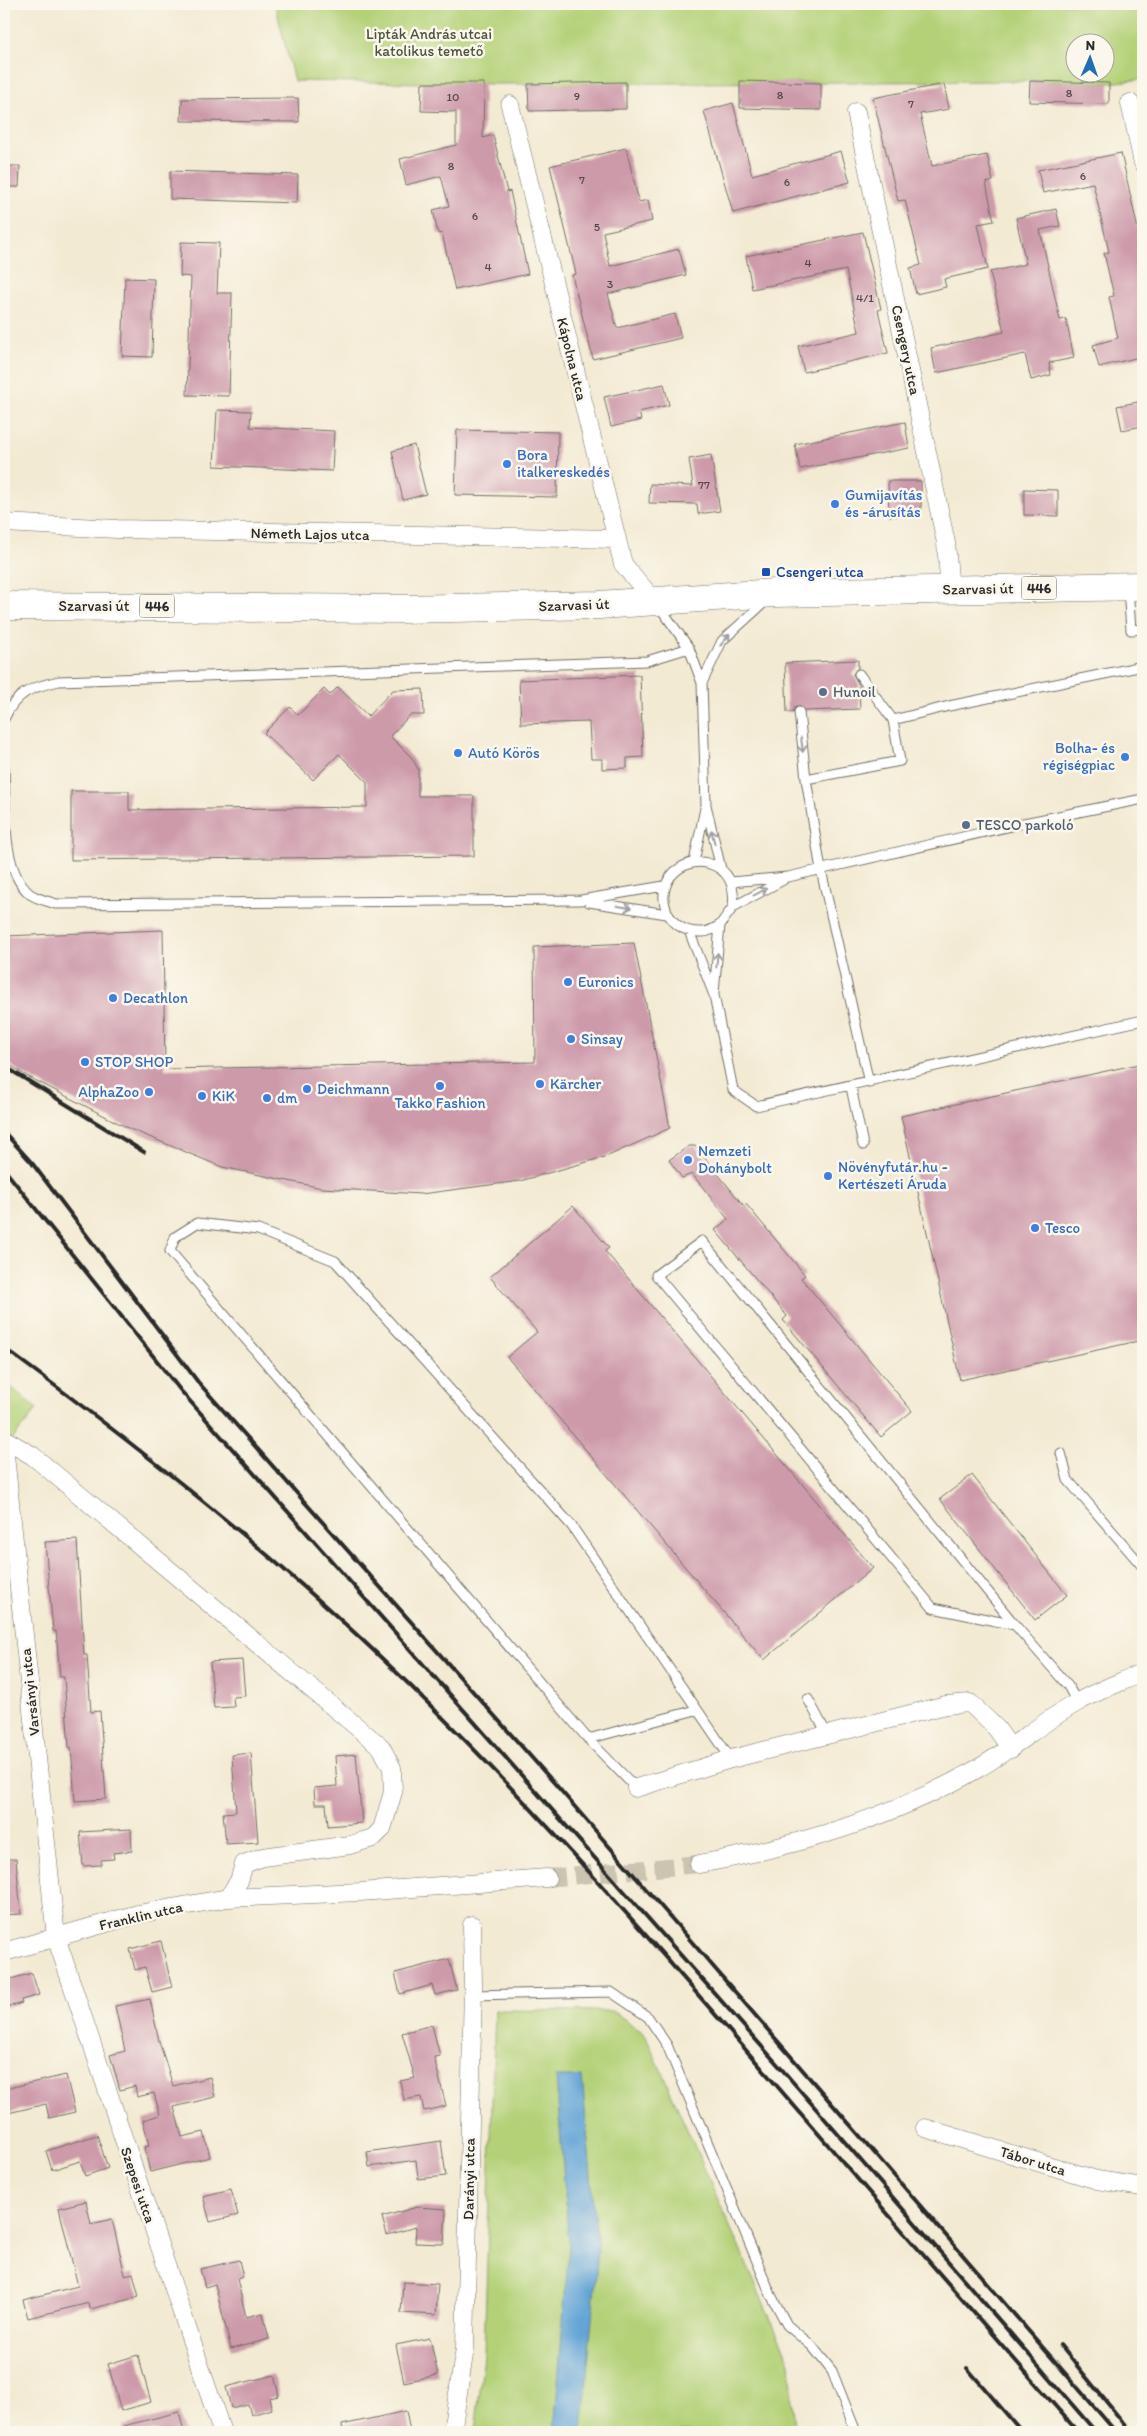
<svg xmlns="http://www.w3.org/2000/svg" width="1147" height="2436" viewBox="0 0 1147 2436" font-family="Itim,sans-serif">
  <rect width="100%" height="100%" fill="#fbf7ec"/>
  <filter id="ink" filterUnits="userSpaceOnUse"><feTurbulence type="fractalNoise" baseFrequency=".02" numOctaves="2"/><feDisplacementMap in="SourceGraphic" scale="10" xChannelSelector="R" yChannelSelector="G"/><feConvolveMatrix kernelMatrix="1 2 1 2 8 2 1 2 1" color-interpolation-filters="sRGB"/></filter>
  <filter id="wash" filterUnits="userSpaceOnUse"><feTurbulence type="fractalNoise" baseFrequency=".0096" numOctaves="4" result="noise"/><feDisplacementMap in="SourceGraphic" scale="20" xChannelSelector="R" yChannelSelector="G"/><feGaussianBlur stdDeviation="1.12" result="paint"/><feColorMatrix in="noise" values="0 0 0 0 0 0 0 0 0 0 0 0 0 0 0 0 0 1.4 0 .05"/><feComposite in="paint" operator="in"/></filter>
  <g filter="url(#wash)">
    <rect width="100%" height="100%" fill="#f3ead3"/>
    <path fill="#b4d178" stroke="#707e52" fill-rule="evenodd" d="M275,4h868v75l-34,4 -79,-2 -531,3 -205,-3zM1074,42h30v30h-30z
      M4,1381l33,28 -25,31 -8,-6z
      M495,2010l118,1 32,23 145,329 5,69h-320l9,-77z"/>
    <path fill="#63a4d6" stroke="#476880" d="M556,2077h26l16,173 -16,182h-28l15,-186z"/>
    <g id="blocks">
      <path fill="#cd9aaa" d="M740,81l81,2v27l-81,-2z
        M1030,81l79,2v21l-80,-2z
        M626,82v27l-97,2 -1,-27z
        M422,83h62l-1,55 10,-3 14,57 3,-1 18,83 -73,16 -13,-57 -4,1 -5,-24 16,-4 -8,-30 -35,9 -6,-26 56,-14v-33l-35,-1z
        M944,84l5,25 -29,5 12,52 55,-11 6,26 -7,2 8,38 -16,3 10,45 -44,10 2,8 -30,7 -6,-26 11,-3 -16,-65 -7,1 -25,-103z
        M298,98l1,24 -118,-1 1,-22z
        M733,103l19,72 89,-24 9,31 -117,31 -29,-102z
        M626,148l13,54 9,-2 4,21 -49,11 7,34 69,-17 7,26 -78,19 9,34 58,-14 6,24 -88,21 -21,-84 4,-1 -26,-108z
        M1121,153l22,99v104l-44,11 -6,-22 25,-7 -9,-41 5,-1 -10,-43 5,-1 -16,-69 -50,10 -5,-23z
        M4,166h16l-1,21h-15z
        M170,171l128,4 -1,28 -127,-4z
        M1056,209l4,17 -20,4 20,90 6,-1 8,39 -25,5 2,12 -20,5 -6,-26 -89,19 -5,-25 73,-16 -14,-60 36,-8 -10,-46z
        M863,232l18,77 -3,1 10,43 -84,19 -6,-26 61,-14 -13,-62 -94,19 -6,-33z
        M181,242l38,1 -2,50h15l-3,103 -42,-1 4,-118 -11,-1z
        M125,278l29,1 -2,78 -30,-1z
        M664,384l5,21 -30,7 2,8 -30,7 -7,-30z
        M1143,401v25l-21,4 -5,-24z
        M217,410l34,1 -1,16 84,4 -2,40 -118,-5z
        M905,422l4,26 -109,21 -5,-25z
        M457,430l101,2 -1,65 -102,-2z
        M414,445l12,49 -23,6 -11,-49z
        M711,455l9,56 -22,3 -1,-10 -48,-1 1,-19 43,2 -4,-27z
        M888,481h33v35h-32z
        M1024,489l34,1v26l-34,-1z
        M858,660v8l-5,6 6,11 1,24 -55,2 -6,-5 -4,1 -2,5h-6l-2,-49z
        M640,675l3,82 -16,1v10l-25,1v-10h-11l-2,-37 -68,2 -2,-44z
        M338,687l30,29 25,-26 30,-1 1,26h-14l-20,21 22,22 6,11v27h56v60l-403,4v-69h58v19l238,-3v-25l-28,-28 -26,26 -49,-47 26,-26 8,8 26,-26 6,6z
        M163,930l2,139 370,-7 -1,-115 100,-4 36,185 -62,28 -88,25 -99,13 -99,-6 -100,-21 -92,-38 -105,-54 -21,-14v-125z
        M1143,1063v277l-183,40 -59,-264z
        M689,1146h6l49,60 2,-2 59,71 -4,3 111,133 -31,26 -98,-117 4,-4 -72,-86 13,-11 -36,-45 -10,4 -13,-18z
        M573,1206l36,42 -4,3 268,317 -109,92 -257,-303 30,-25 -47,-55z
        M972,1475l95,120 -32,25 -95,-121z
        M77,1540l7,115h3l4,57 9,-1 6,88 -31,2 -4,-54 -2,1 -5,-71h-4l-4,-46h-3l-8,-89z
        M242,1660l3,36 -12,1 1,10 -20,1 -4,-46z
        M251,1753l7,89 -32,2 -3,-31 13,-1 -4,-57z
        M356,1754l6,69 -34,3 -2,-22h-11l-1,-16 23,-2 -2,-30z
        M131,1829l1,22 -19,2 1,6 -13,1v5l-18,1 -3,-34z
        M4,1859h12l5,55 -17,1z
        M161,1941l11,46 -20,5 -7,-25 -10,3 -5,-21z
        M449,1959l8,31 -22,5 -3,-10 -32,9 -5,-21z
        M32,1973l7,22 -18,5 1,3 -18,5v-27z
        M150,1999l9,42 14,45 37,-9 5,20 -41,10 8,30 22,-5 6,25 -60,15 -6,-25 5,-1 -6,-26 17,-5 -6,-22 -17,4 -2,-11 -15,4 -10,-35 15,-4 -10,-45z
        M432,2025l8,31 -6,1 12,49 -22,5 -3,-14 -17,3 -4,-19 15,-3 -13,-45z
        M66,2075l9,37 -26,6 -3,-14 -42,10v-25z
        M97,2135l11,33 -23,8 -5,-15 -28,9 -6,-19z
        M441,2141l5,35 -28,3 -2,-19 -47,7 -2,-15z
        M231,2189l7,26 -28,7 -7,-26z
        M86,2201l5,23 21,-5 13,56 8,-2 6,24 -49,12 -1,-6 -61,15 -5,-18 55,-14 -19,-78z
        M417,2207l29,2 -2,35 -29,-1 1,-16 -29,8 -5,-18z
        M239,2260l4,17 -6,2 9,38 17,-4 6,26 -38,10 -16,-65 -10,3 -5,-18z
        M403,2282l35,2 -2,31 -35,-2z
        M430,2338l8,37 -34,7 -8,-37z
        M138,2355l13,47 -30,9 -13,-47z
        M274,2375l5,21 -10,2 3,11 -21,6 -3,-11 -17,4 -5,-21z
        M406,2411l4,21h-67l-1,-7z
        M179,2412l5,20h-60l-1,-6z"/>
    </g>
  </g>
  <g filter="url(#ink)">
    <use href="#blocks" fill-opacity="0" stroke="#716e66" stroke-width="1"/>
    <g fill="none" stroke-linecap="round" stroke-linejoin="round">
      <path stroke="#cbc4b1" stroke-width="18" stroke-dasharray="18 9" stroke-linecap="butt" d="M547,1878l152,-14"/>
      <g stroke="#716e66" stroke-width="11">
        <path id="service" d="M1128,589l3,41 12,-1
          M659,606l30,42 13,35 4,122 15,64
          M859,674l34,46
          M702,683l20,-42 45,-41
          M799,712l7,67
          M4,719c12,-27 28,-32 55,-38l588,-20 42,-13
          M4,767c2,36 -4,103 26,127 7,5 18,7 26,10l525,-4 83,-14
          M694,862l11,-54
          M731,882l57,-5 236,-54 119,-24
          M589,902l78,12
          M720,925c-5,3 -11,7 -17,7 -42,3 -55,-53 -15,-68 9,-3 20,-2 29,3 15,8 18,25 16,40
          M689,931l25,64 19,95 23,16 387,-86
          M714,993l6,-68 13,-18 50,-27
          M869,1083l-48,-213 -15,-91 94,-18 -7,-41 56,-14 194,-40
          M851,1087l12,58
          M1061,1453l7,27 75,87
          M1015,1625l-82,-17 -277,-333 46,-34 313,384 53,61 9,16
          M808,1699l20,37
          M588,1739l108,-29
          M636,1788l-48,-49 -418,-488 5,-14 22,-14 61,7 77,31 236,264 160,234
          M473,1995l138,-3 37,25 19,28 104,250 16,30 25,21 20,25 24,61"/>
      </g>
      <g stroke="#716e66" stroke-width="19">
        <path id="minor" d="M1130,103l13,60
          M510,105l113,459 32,38
          M856,112l90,431 4,47
          M4,523l113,6 500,10
          M4,1439l29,17 348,291 11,21 1,24 -11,37 -9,9 -23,7 -87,12 -19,7 -5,17 -11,17
          M4,1446l52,491 166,495
          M636,1788l95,-29 215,-54 24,-2 27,26 14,20
          M699,1864c98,-18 191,-45 278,-95 35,-20 66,-48 101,-67 20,-12 44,-20 65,-30
          M4,1952l134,-38 90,-16 132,-6 187,-14
          M925,2128l172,52 46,7
          M452,2432l13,-84 8,-362 -1,-61"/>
      </g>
      <g stroke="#716e66" stroke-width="29">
        <path id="primary" d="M4,606l397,3 198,-4 176,-12 368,-7"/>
      </g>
      <use href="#service" stroke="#fff" stroke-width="9"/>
      <use href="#minor" stroke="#fff" stroke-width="18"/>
      <use href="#primary" stroke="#fff" stroke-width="28"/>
      <path stroke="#2b2b2b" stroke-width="4" d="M4,1066l140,86
        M4,1132l28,31 166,219 358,403 560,647
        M4,1169l177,222 598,675 317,366
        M4,1348c122,89 241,183 352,286 139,129 265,271 389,415 111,128 221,256 333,383
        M1060,2345l71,87
        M967,2368l55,64"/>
    </g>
    <defs><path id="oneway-shaft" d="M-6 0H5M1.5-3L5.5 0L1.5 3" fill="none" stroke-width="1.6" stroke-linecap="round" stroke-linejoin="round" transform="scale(1.25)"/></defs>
    <g stroke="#a0a0a0">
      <use href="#oneway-shaft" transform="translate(725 640) rotate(-50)"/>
      <use href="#oneway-shaft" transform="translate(802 745) rotate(83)"/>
      <use href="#oneway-shaft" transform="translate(713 837) rotate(-103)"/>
      <use href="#oneway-shaft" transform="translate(760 892) rotate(-28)"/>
      <use href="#oneway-shaft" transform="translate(624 907) rotate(9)"/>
      <use href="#oneway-shaft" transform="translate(717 960) rotate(-85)"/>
    </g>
  </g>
  <g fill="#3f7fe0" stroke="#fbf7ec" stroke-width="2">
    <circle cx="507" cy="464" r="5"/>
    <circle cx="835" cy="504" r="5"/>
    <circle cx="458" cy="753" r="5"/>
    <circle cx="1125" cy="757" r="5"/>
    <circle cx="568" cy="982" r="5"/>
    <circle cx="113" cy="998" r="5"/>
    <circle cx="571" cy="1039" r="5"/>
    <circle cx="85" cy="1062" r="5"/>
    <circle cx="540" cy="1084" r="5"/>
    <circle cx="440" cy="1086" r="5"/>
    <circle cx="307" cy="1089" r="5"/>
    <circle cx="149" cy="1092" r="5"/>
    <circle cx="202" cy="1096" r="5"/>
    <circle cx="267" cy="1098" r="5"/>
    <circle cx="688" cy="1160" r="5"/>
    <circle cx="828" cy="1176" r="5"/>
    <circle cx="1035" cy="1228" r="5"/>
  </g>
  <rect fill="#1a4fb4" stroke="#fbf7ec" stroke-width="2" x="761" y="567" width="10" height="10" rx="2.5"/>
  <g fill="#5c6f8a" stroke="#fbf7ec" stroke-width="2">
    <circle cx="823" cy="692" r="5"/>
    <circle cx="966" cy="825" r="5"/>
  </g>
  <g text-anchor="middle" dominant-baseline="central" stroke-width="5" stroke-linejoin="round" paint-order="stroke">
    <g font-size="12" fill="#54474b">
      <text x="1069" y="93">8</text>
      <text x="780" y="95">8</text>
      <text x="577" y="96">9</text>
      <text x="453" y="97">10</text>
      <text x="911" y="104">7</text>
      <text x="451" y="166">8</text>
      <text x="1083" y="176">6</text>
      <text x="582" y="180">7</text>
      <text x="787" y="182">6</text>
      <text x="475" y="216">6</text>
      <text x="597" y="227">5</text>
      <text x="808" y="263">4</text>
      <text x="488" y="267">4</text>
      <text x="610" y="284">3</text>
      <text x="865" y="298">4/1</text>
      <text x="704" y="485">77</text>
    </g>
    <g fill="#fbf7ec" stroke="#696865" stroke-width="1">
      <rect x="1021.5" y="576.5" width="35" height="23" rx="4"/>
      <rect x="139.5" y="594.5" width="35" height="23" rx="4"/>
    </g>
    <g font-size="14" font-weight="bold" fill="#2b2b2b">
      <text x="1039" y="588">446</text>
      <text x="157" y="606">446</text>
    </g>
    <g font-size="15" fill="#4d543e" stroke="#fbf7ec">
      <text x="429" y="34">Lipták András utcai<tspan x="429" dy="17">katolikus temető</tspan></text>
    </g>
    <g font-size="15" fill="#2b2b2b" stroke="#fbf7ec">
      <text transform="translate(906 350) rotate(78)">Csengery utca</text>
      <text transform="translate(572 359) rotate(76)">Kápolna utca</text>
      <text transform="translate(310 534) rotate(1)">Németh Lajos utca</text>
      <text transform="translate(978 589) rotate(-1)">Szarvasi út</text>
      <text transform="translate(574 605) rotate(-2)">Szarvasi út</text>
      <text x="94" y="606">Szarvasi út</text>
      <text transform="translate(30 1692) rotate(-96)">Varsányi utca</text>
      <text transform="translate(141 1916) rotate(-13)">Franklin utca</text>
      <text transform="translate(1033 2161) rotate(17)">Tábor utca</text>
      <text transform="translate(469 2179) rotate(-89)">Darányi utca</text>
      <text transform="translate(138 2185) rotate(71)">Szepesi utca</text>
    </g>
    <g font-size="15" fill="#366cbe" stroke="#fbf7ec" text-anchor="start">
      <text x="517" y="455">Bora<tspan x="517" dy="17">italkereskedés</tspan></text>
      <text x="845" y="495">Gumijavítás<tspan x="845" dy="17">és -árusítás</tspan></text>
      <text x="1115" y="748" text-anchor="end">Bolha- és<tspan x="1115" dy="17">régiségpiac</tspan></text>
      <text x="468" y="753">Autó Körös</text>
      <text x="578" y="982">Euronics</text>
      <text x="123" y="998">Decathlon</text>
      <text x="581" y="1039">Sinsay</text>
      <text x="95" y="1062">STOP SHOP</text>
      <text x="550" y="1084">Kärcher</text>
      <text x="317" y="1089">Deichmann</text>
      <text x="139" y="1092" text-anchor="end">AlphaZoo</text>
      <text x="212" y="1096">KiK</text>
      <text x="277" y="1098">dm</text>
      <text x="440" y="1103" text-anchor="middle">Takko Fashion</text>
      <text x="698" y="1151">Nemzeti<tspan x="698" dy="17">Dohánybolt</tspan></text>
      <text x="838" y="1167">Növényfutár.hu -<tspan x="838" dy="17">Kertészeti Áruda</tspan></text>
      <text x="1045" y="1228">Tesco</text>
    </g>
    <g font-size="15" fill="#164399" stroke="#fbf7ec" text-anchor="start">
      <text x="776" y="572">Csengeri utca</text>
    </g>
    <g font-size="15" fill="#4e5e75" stroke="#fbf7ec" text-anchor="start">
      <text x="833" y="692">Hunoil</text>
      <text x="976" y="825">TESCO parkoló</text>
    </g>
  </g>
  <rect width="1147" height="2436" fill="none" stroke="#fbf7ec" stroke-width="20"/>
  <g transform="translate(1090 58) rotate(2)"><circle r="24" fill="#fbf7ec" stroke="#a8a59f"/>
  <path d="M0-4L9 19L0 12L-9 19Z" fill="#1f6fb2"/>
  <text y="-8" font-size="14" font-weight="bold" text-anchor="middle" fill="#2b2b2b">N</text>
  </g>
</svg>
